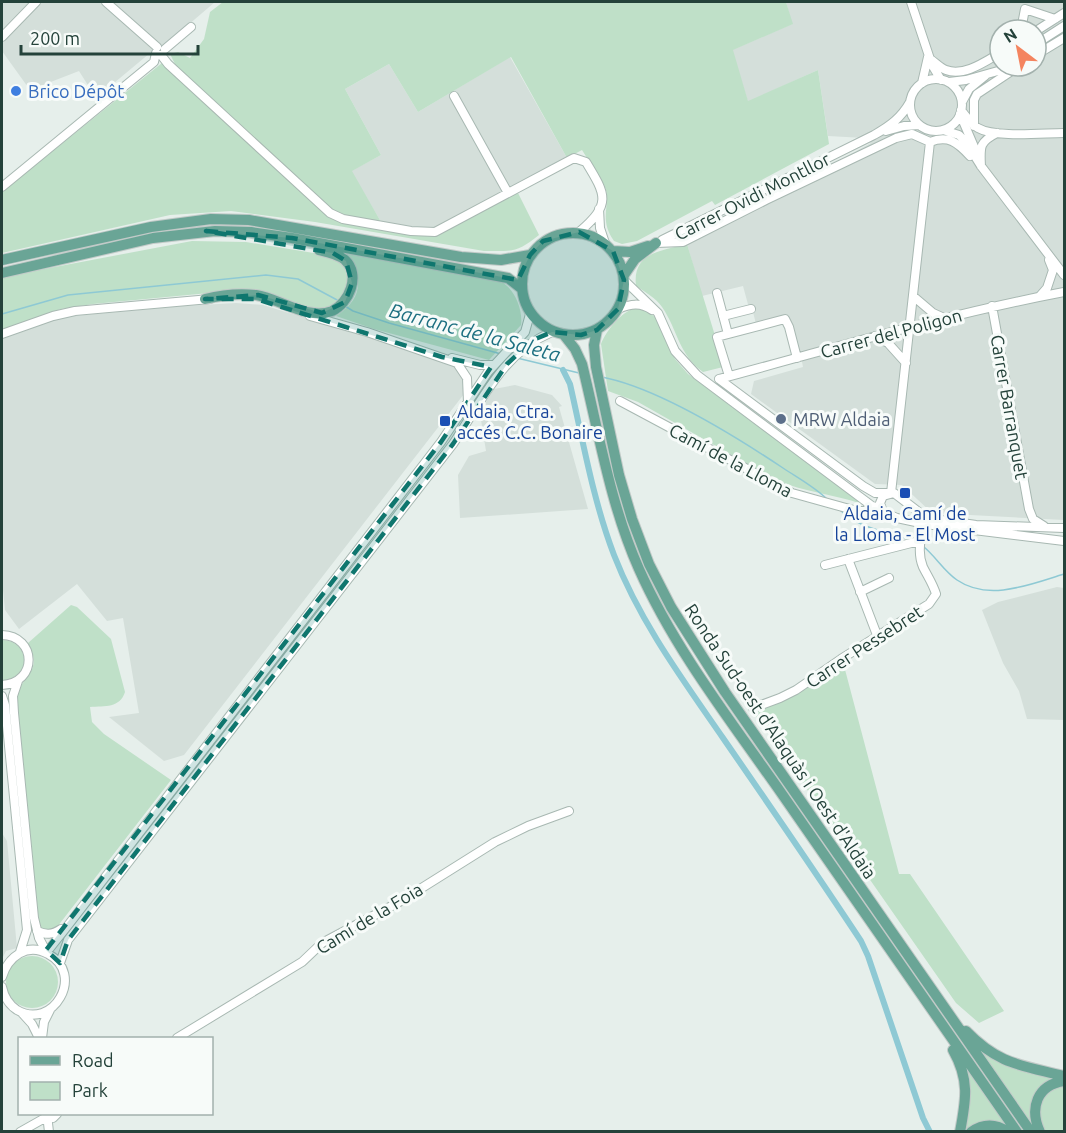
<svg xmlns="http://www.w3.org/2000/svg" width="1066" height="1133" viewBox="0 0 1066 1133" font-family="Ubuntu,sans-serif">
  <rect width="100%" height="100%" fill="#e6efeb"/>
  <path fill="#d4dfda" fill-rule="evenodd" d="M2,2h213l-48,41 -17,10 -54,45 -17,-27 -49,19 -28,-39z
    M786,2h278v518l-132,-7 -30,-28 -27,-1 -124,-90 3,-13 49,-14 -3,-16 -3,-3 -6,-26 -35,2 -4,-16h-3l-6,-22 -41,10 -15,-52 184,-101 -7,-5 -36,-2 -10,-66 -70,32 -16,-52 60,-26zM1000,30h36v36h-36z
    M510,57l57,101 -132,69 -9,1 -45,-6 -30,-51 30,-16 -36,-66 44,-25 29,48z
    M236,303l27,2 192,59 8,12 1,18 -280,361 -20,6 -55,-44 30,-4 -16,-95 -16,3 -30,-37 -58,45 -14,-19 -3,-30v-241l61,-22 120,-11z
    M515,385l37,10 10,11 -3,1 29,102 -128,9 -2,-43 11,-19 17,-5 -5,-31 -5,-2 18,-29z
    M1057,587l7,1v132l-37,-1 -8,-28 -16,-28 -21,-53 16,-8z
    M2,833l5,8 10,107 -11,3 -4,8z"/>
  <path fill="#bfe0c8" d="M223,2h563l7,22 -60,26 15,51 70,-31 11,74 -114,61 -3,-4 -75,40 -15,3 -8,-3c-17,-24 -1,-38 -10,-56l-22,-35 -15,8 -56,-101 -93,55 -29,-48 -44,25 36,66 -29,16 29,51 -40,-8 -9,-4 -155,-142 -7,-14 8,-2 12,6 14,-19 6,-27z
    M162,63l173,157 89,15 94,-42 21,42c-22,18 -27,16 -55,16l-169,-29 -84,-11 -61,4 -168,38v-61z
    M192,241l54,1 86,14 13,10 3,9v11l-12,19 -13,4 -114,-16 -116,11 -32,5 -59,21v-53z
    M687,244l37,121 -1,2 -20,5c-25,-18 -25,-42 -41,-65 -6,-9 -17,-15 -26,-21 -4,-34 26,-35 51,-42z
    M347,254l155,28c13,8 21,28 19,43l-32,35 -115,-31 -38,-13c26,-17 28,-36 11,-62z
    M635,308l13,3 9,8 18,40 13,15 174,130c-29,-10 -58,-12 -86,-24l-138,-78 -30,-11 -7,-47c5,-13 20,-32 34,-36z
    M71,605l6,2 34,32 14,53c-5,16 -20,14 -35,15l2,15 12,12 67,46 -117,151 -13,-2 -2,-6 -22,-224c2,-24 28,-25 11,-56z
    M2,640c29,1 30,37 1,41z
    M843,662l56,212h11l94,137 -25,12 -23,-20 -203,-291 65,-34z
    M6 982a26 26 0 1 1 52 0a26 26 0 1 1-52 0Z
    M981,1051l81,26 -15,6 -14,42z
    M966,1068l40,57 -43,7z
    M1064,1084v47l-21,1 -5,-13 6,-25z"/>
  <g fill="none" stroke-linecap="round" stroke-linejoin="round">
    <path stroke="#8ec9d4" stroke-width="1.5" d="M345,306l8,5 36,12 112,31
      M2,314l66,-19 198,-20 32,4 41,22
      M517,358l62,15
      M602,377c56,11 133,59 181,91 15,10 32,19 45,32
      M841,511c20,18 44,20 69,29
      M924,547c12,10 20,24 33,33 32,22 74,4 107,-6"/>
    <path stroke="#8ec9d4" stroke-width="6" d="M563,370l7,14c13,57 23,116 44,171 26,67 69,125 109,183 47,68 93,135 138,203l7,15 55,162 7,14"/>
    <g stroke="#a8b8b2" stroke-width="10">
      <path id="minor" d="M106,2l51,45
        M911,2l21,63 9,15
        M1021,30l4,-21 30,10
        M1036,31l28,-18
        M2,37l34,-35
        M1036,44l28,-18
        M165,49l26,-22
        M161,55l7,9 162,149 13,6 68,12 24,1 139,-74 12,4c20,33 26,42 -7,70
        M1036,55l28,-17
        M930,59c5,3 10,9 16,11 18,7 40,-9 54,-17
        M910 105a26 26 0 1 1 52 0a26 26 0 1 1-52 0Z
        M949,82l17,-2 46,-13
        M922,83l6,-26
        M454,96l54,97
        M962,102l7,-13 16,-13
        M961,110c5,6 10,14 17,18 17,10 65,5 86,5
        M960,114l15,35
        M974,126v-26l3,-6 42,-28
        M943,130l16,5 7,7 15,24 83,109
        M886,131l18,-5 15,-1
        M930,142c18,-7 27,0 40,14
        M981,166c-1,-19 -2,-24 16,-33
        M2,187l152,-125 2,-9
        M599,209l1,19 5,15
        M662,240l212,-105c16,-9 27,-17 36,-33
        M656,243l27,-1 83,-42 130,-62 16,-4 18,8
        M624,280l34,33 17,38 22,24 175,131 8,2
        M717,293l11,41
        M913,296l20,17 11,5
        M1040,296l7,-8 6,-18 -4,-10
        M992,306l37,203 4,10 11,7
        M618,309c13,-5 22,-7 34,1
        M310,316l57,16 90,31 10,15 1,24
        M723,316l28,-7
        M2,334l51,-18 22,-5 135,-12
        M875,336l13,7 18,20
        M452,358l28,7h14
        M729,376l-12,-39 68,-18 4,8 8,31
        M719,379c115,-31 229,-65 345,-87
        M719,379l144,107 12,7h12
        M620,401l172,92 65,18h25
        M891,493l39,-351
        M1064,528l-88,-3 -35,-5 -17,-4 -30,-23 -11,3 -3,7 3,9 14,6 28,6 139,17
        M848,559l29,76
        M825,565l94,-24
        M860,592l29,-14
        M2,635c35,1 36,48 0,50
        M18,681l-5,15 1,17 20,205 5,20 8,15
        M2,696l3,9 22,225 -7,22
        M753,708l27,-10 16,-8 45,-31 88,-55 7,-10c-3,-10 -8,-17 -13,-27 -6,-14 -3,-29 2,-43
        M37,931c9,4 15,4 24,-2
        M44,952l6,-4 19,-24 372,-482 47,-70 37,-40 5,-18
        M60,963l8,-23 385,-496c29,-43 49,-91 99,-112
        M2,977c6,-20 25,-35 46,-23 38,20 5,77 -31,56 -9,-6 -13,-13 -15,-23
        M22,1013l10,11 7,14
        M42,1038l2,-16 6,-12
        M177,1038l125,-76 20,-19 79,-42 94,-59 33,-16 41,-15
        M47,1114l2,18
        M53,1118l4,-4
        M20,1132l23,-13"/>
    </g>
    <g stroke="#c2cac8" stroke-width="12">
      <path id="major" d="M522 284a51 51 0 1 1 102 0a51 51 0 1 1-102 0Z
        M613,251l17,1 18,-6
        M2,260l149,-33 60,-8 38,1 212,37 40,3 29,-5
        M2,273l151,-35 62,-7 36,1 41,6 216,40 13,10
        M624,275l11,-16 21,-16
        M205,299c16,-4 34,-6 51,-4 23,3 52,26 76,16 17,-8 29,-36 13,-51 -7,-6 -17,-8 -26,-10
        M597,330l-3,15 2,22 23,108 13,44 17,45 22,43 54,85 306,440
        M564,335l11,14 7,15c17,69 28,140 57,205 36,81 92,152 143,225 78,112 156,225 235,338
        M966,1031c33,34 55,34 98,45
        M953,1050c17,30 13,50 7,82
        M971,1132c13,-9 24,-9 37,0
        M1040,1132c-11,-24 -3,-47 24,-51"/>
    </g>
    <use href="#minor" stroke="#fff" stroke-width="8"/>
    <use href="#major" stroke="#6aa596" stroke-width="10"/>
  </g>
  <path fill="#0f766e" fill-opacity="0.2" stroke="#0f766e" stroke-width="4.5" stroke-dasharray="12 8" stroke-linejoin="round" d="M206,231l86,7 226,42 12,-25 13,-14 36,-9 34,19 11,29 -6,29 -21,21 -16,5 -29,-3 -19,8 -26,24 -54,80 -385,496 -8,23 -14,-13 395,-508 50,-75 -49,-10 -186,-58h-51l53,-4 64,18 23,-11 7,-19 -6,-22 -13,-8z"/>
  <circle fill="#3f7fe0" stroke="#f7fbf9" stroke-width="2" cx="16" cy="91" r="6"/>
  <circle fill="#5c6f8a" stroke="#f7fbf9" stroke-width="2" cx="781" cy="419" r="6"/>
  <g fill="#1a4fb4" stroke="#f7fbf9" stroke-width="2">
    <rect x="439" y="415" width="12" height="12" rx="3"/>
    <rect x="899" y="487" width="12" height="12" rx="3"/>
  </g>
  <g text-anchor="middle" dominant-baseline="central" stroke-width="6" stroke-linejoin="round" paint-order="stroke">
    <g font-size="18" fill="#366cbe" stroke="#f7fbf9" text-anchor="start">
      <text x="28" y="91">Brico Dépôt</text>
    </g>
    <g font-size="18" fill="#24423a" stroke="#f7fbf9">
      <text transform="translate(752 196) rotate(-27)">Carrer Ovidi Montllor</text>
      <text transform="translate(891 333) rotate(-15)">Carrer del Poligon</text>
      <text transform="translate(1010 407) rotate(80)">Carrer Barranquet</text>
      <text transform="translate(731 460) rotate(28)">Camí de la Lloma</text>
      <text transform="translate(864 646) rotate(-33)">Carrer Pessebret</text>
      <text transform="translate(781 741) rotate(56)">Ronda Sud-oest d'Alaquàs i Oest d'Aldaia</text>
      <text transform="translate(369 918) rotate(-31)">Camí de la Foia</text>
    </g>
    <g font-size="18" fill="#164399" stroke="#f7fbf9" text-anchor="start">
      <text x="457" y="411">Aldaia, Ctra.<tspan x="457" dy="21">accés C.C. Bonaire</tspan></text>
      <text x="905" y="513" text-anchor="middle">Aldaia, Camí de<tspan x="905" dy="21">la Lloma - El Most</tspan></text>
    </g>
    <g font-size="18" fill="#4e5e75" stroke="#f7fbf9" text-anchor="start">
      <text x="793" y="419">MRW Aldaia</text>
    </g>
    <g font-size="20" font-style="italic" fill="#1c6f80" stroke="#f7fbf9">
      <text transform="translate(475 332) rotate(15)">Barranc de la Saleta</text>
    </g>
  </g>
  <rect width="1066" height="1133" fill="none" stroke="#24423a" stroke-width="6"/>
  <rect x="18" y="1037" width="195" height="78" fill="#f7fbf9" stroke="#a3b1ad" stroke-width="1.5"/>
  <rect x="30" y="1056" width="30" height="9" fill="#6aa596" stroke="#a3b1ad" stroke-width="1.5"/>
  <text x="72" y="1067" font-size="18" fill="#24423a">Road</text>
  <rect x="30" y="1082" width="30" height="18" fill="#bfe0c8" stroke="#a3b1ad" stroke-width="1.5"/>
  <text x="72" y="1097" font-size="18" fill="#24423a">Park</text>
  <g transform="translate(1018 48) rotate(328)"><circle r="28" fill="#f7fbf9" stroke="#a3b1ad" stroke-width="1.5"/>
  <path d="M0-4.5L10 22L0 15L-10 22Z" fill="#f4845f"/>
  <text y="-9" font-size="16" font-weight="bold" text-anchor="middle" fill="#24423a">N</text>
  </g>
  <path d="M21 45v9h177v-9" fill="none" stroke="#24423a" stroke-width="3"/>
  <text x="30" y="45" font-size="18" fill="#24423a" stroke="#f7fbf9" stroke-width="4.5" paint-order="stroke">200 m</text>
</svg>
